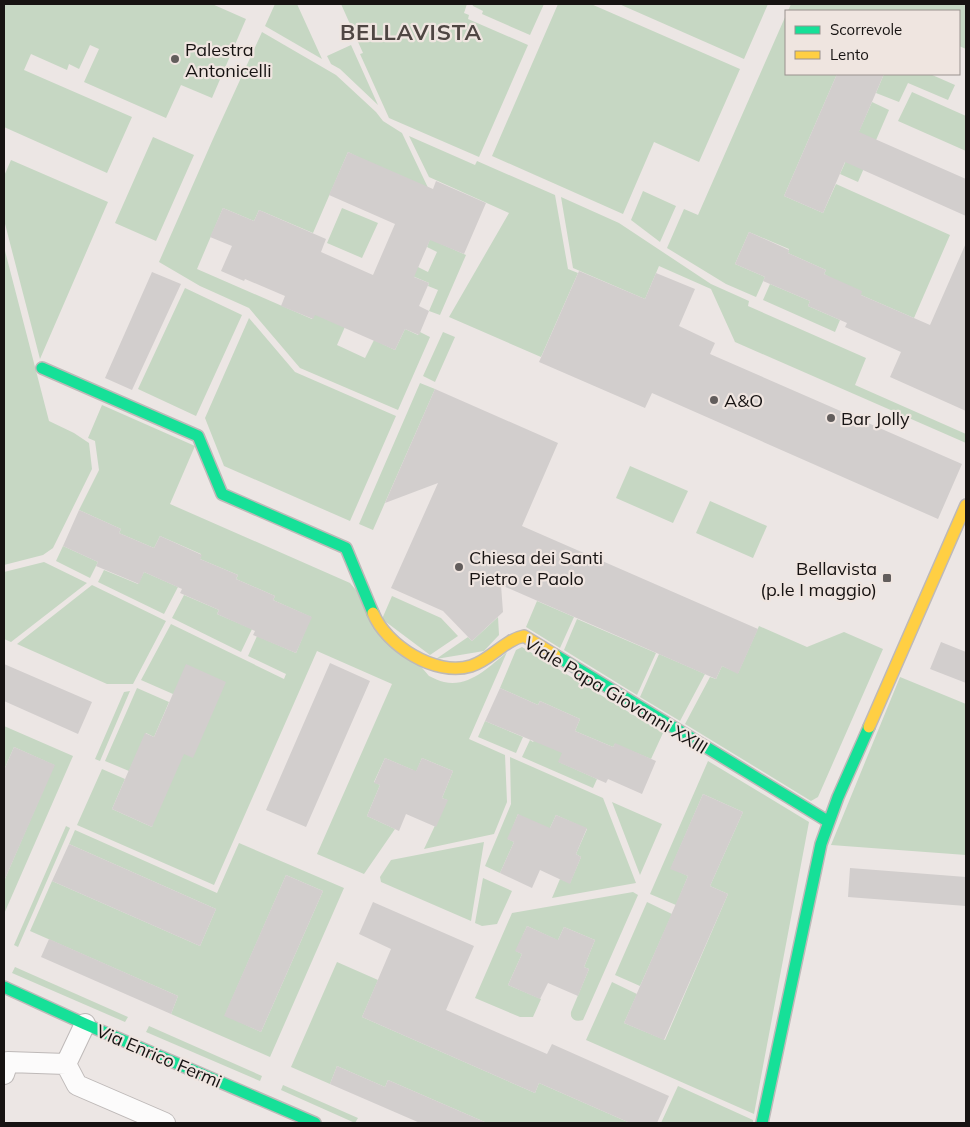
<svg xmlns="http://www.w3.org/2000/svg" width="970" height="1127" viewBox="0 0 970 1127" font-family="Mulish,sans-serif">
  <rect width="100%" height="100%" fill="#ece6e4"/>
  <path fill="#c6d7c3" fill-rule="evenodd" d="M4,4h208l34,15 -34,79 -31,-13 -15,33 -82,-36 15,-33 -9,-4 -11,24 -10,-5 -2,6 -36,-16 -7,16 108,47 -25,56 -103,-46z
    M275,4h22l25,55 -57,-33z
    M341,4h126l-3,9 5,2 -1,4 60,26 -49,112 -90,-39 -29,-64 3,-1z
    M472,4h72l-14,31 -48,-21 1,-3 -10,-5z
    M558,4h33l149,65 -41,93 -45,-20 -31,72 -131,-58z
    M619,4h149l-24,55z
    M791,4h175v45l-7,-3v-35h-171z
    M786,15v59h51l-53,122 39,17 13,-29 114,51 -36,83 -53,-23 -37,-21 2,-4 -38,-17 1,-4 -40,-17 -14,32 30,13 -9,20 -30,-13 -59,-36 17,-39 14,6z
    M262,32l74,43 40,37 7,9 19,12 29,61 -83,-42 -35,81 -54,-23 -5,11 -31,-13 -26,61 115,50 13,-28 33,6 -21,48 28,13 9,-18 21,10 10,-21 13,6 2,-3 10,5 -32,73 -98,-42 -51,-60 -49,-22 -41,-24 54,-123z
    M351,45l27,60 -38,-36 -9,-5 -4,-8z
    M884,74h46l25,11 -7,15 -40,-17 -9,19 -23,-9z
    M912,92l54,24v35l-68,-30z
    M872,102l17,8 -31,72 -18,-8z
    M409,136l66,29 2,-4 78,34 13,74 10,4 -37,84 -92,-40 60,-104 -80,-36z
    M153,137l41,18 -38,86 -41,-18z
    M11,160l97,42 -68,157 -36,-139v-44z
    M643,191l33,15 -16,36 -29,-22z
    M561,197l58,26 92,61 38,17 -1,5 118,52 -11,27 111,49v9l-231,-101 -24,-53 -52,-23 -14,33 -72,-31z
    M342,208l36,15 -16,35 -35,-15z
    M430,239l36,16 -26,60 -11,-4 9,-21 -10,-4 1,-3 -31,-13 20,-3 10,5 9,-20 -10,-5z
    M4,247l45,174 25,12 15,10 3,26 -39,79 -10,7 -39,10z
    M770,284l40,17 -2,5 32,14 -5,12 -72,-32z
    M185,288l57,27 -46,101 -58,-27z
    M249,318l46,54 101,44 -46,105 -126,-55 -19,-48z
    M443,332l12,5 -20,45 -12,-6z
    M420,383l15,6 -62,141 -14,-6z
    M102,405l93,41 -25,58 180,79 79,93c5,2 10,5 15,6 25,6 46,-16 63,-30l-38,87 36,16 2,47 -13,32 -70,15 23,-49 -5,-2 11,-27 -31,-13 -11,26 2,-14 -28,-12 -11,24 6,3 -13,31 28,13 -31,45 -47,-20 75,-170 -75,-33 -103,234 -137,-60 25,-56 23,10 -13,30 40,18 21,-133 -32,-14 30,-56 113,55 2,-5 -38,-18 9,-20 39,17 15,-36 -38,-17 2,-4 -39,-17 2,-4 -38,-16 1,-5 -41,-18 -6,12 -35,-15 2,-4 -42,-19 20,-40 -4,-29 -7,-3z
    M630,466l58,25 -15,32 -57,-25z
    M710,501l57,25 -14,32 -57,-25z
    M63,546l35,16 -8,16 -34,-17z
    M44,562l43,21 -76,59 -7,-3v-67z
    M104,570l34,14 6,-12 34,15 -14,27 -66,-32z
    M92,585l74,36 -33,63h-26l-90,-40z
    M184,595l35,15 -2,4 35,15 -11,23 -69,-34z
    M392,596l49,22 17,18 -28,19 -48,-36z
    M537,601l37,16 -14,31 -34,-21z
    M498,617l1,18 -15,16 -48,8 32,-22 4,4z
    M577,619l79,34 -19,42 -73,-45z
    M759,626l48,21 37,-15 39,17 -65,148 -7,4 -126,-77 25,-47 6,2 6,-13 16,7z
    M522,647l141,86 -12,26 -36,-15 -2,3 -38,-16 5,-12 -40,-18 -2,4 -38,-17 16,-38z
    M659,654l46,20 -25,47 -40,-24z
    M900,677l66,27v151l-135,-10z
    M137,688l32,14 -15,35 -8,-4 -17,38 -24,-10z
    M130,691l-30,70 -5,-2 29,-67z
    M485,721l38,16 -7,16 -38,-16z
    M4,726l69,30 -69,158v-33l50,-116 -40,-18 -10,23z
    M535,739l28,13 -4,10 38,17 -4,9 -71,-31 8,-17 3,2z
    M510,757l93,41 33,85 -84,15 8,-19 10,4 11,-26 -5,-3 11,-25 -31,-14 -12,26 -26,-27 -10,25 6,3 -14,31 -15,-7 26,-62z
    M708,761l101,61 -55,292 -168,-74 26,-58 25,12 -13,29 41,17 63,-146 -18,-8 33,-74 -40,-18 -32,74 17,8 -12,29 -26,-11z
    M612,802l50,22 -22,51z
    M66,826l4,2 -52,119 -4,-2z
    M75,830l142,63 22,-50 105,45 -74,169 -99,-43 7,-18 -148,-65 22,-50 148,65 16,-37 -147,-65zM286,875l37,16 -62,141 -36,-17z
    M484,842l-13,79 -90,-39 -1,-5 11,-17z
    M483,878l29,13 -15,33 -15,2 -7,-3z
    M633,892l5,3 -55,125c-7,2 -13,0 -12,-8l18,-43 -5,-2 11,-27 -31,-13 -12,26 3,-14 -28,-13 -11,25 6,3 -14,31 33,14 -8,18h-13l-45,-19 37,-85z
    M647,902l25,12 -32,72 -25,-11z
    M337,962l41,18 -16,37 173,76 4,-10 91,40h-143l-99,-43 -3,7 -48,-21 -7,18 -39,-17z
    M15,967l113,50 -3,5 -113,-49z
    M149,1026l113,50 -2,5 -114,-49z
    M283,1085l75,33 -3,5 -74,-33z
    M678,1086l75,34v3h-92z"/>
  <path fill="#d2cecd" d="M837,74h47l-25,58 107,47v37l-121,-54 -22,51 -39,-17z
    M348,152l85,37 3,-8 50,22 -22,51 -34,-14 -16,37 15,6 -10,23 10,5 -10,24 -14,-6 -10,21 -80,-35 -2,4 -32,-13 4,-10 -40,-17 -1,2 -23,-10 11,-25 -22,-9 13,-29 31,13 5,-11 67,29 -5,13 52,23 22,-51 -66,-29z
    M749,232l40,18 -1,3 38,17 -2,4 38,17 -1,4 69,30 36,-82v168l-76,-34 11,-25 -56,-25 2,-4 -39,-17 2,-5 -47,-20 2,-4 -30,-13z
    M579,271l66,28 11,-26 39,16 -16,37 36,17 -5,11 252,110 -24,55 -286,-126 -7,15 -106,-46z
    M152,272l29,12 -49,106 -27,-12z
    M435,389l123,54 -36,83 236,103 -20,45 -16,-8 -6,13 -215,-94 2,27 -31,29 -29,-30 -52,-23 47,-105 -53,20z
    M79,510l42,19 -2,4 35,15 6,-12 42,19 -2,4 38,16 -2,4 39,17 -2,4 39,17 -16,36 -43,-18 2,-4 -38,-17 2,-4 -39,-17 2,-4 -38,-17 -5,12 -43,-18 2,-4 -35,-16z
    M941,642l25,10v31l-36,-14z
    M330,663l40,18 -64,146 -40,-17z
    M4,664l88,38 -14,32 -74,-33z
    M186,664l40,18 -33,76 -9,-4 -32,73 -40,-18 33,-76 9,4z
    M500,688l38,17 2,-4 40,18 -5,12 38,16 2,-4 41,18 -14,33 -34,-15 -2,4 -48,-21 4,-9 -77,-32z
    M14,747l41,18 -51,116v-111z
    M385,758l31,13 6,-13 31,13 -11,27 6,2 -12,27 -30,-13 -7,17 -32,-15 13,-31 -6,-2z
    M703,794l40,18 -33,74 18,8 -64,146 -40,-17 64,-147 -18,-7z
    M518,814l32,14 6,-13 31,13 -11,26 5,3 -11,27 -30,-14 -8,18 -32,-15 14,-31 -7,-3z
    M69,844l147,65 -16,37 -148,-65z
    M850,868l116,9v29l-118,-9z
    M286,875l37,16 -62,141 -37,-16z
    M373,902l101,44 -28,64 101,44 5,-10 117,52 -12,27h-27l-91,-40 -4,10 -173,-76 29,-68 -32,-15z
    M527,926l31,14 6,-13 31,13 -11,27 5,2 -11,27 -30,-13 -8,16 -32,-14 14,-31 -7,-3z
    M49,939l129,57 -7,18 -130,-57z
    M337,1066l48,21 3,-7 99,43h-67l-90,-39z"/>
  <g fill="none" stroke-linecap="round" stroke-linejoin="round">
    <g stroke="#beb9b8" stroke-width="22">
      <path id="street" d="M66,1064l11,21 88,38
        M4,1074l4,-12 58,2 19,-40"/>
    </g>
    <g stroke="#beb9b8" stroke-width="14">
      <path id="fast" d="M42,368l156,68 24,58 124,54 27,65
        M555,655l274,167
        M4,987l81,37 230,99
        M762,1123l59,-279 17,-47 31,-70"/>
    </g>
    <g stroke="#beb9b8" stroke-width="14">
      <path id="slow" d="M373,613c13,32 62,64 98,53 20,-6 33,-26 53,-30l31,19
        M869,727l97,-222"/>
    </g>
    <use href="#street" stroke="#fcfbfb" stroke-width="20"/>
    <use href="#fast" stroke="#16e098" stroke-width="11"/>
    <use href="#slow" stroke="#ffcf43" stroke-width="11"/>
  </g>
  <g fill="#625d5c" stroke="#efe5e0" stroke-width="2">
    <circle cx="175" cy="59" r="5"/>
    <circle cx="714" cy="400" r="5"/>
    <circle cx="831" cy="418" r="5"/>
    <circle cx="459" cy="567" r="5"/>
    <rect x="882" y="573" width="10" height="10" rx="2.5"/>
  </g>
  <g text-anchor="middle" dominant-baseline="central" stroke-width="4.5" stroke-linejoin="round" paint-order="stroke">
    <g font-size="18" fill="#171312" stroke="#efe5e0" text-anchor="start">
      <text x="185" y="49">Palestra<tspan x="185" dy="21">Antonicelli</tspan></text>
      <text x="724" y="400">A&amp;O</text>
      <text x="841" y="418">Bar Jolly</text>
      <text x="469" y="557">Chiesa dei Santi<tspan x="469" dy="21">Pietro e Paolo</tspan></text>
      <text x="877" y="568" text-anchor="end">Bellavista<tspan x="877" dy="21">(p.le I maggio)</tspan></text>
    </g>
    <g font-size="18" fill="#171312" stroke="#efe5e0">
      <text transform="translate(616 695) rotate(31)">Viale Papa Giovanni XXIII</text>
      <text transform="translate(159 1056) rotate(23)">Via Enrico Fermi</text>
    </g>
    <g font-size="22" font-weight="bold" letter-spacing="1" fill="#4f4643" stroke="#efe5e0">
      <text x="411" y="32">BELLAVISTA</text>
    </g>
  </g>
  <rect width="970" height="1127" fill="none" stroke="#171312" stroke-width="10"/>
  <rect x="785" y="10" width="175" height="65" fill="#efe5e0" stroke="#99918e"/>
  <rect x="795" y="26" width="25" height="8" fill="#16e098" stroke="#99918e"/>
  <text x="830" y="35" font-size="15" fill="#171312">Scorrevole</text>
  <rect x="795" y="51" width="25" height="8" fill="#ffcf43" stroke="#99918e"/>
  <text x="830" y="60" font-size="15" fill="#171312">Lento</text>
</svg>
